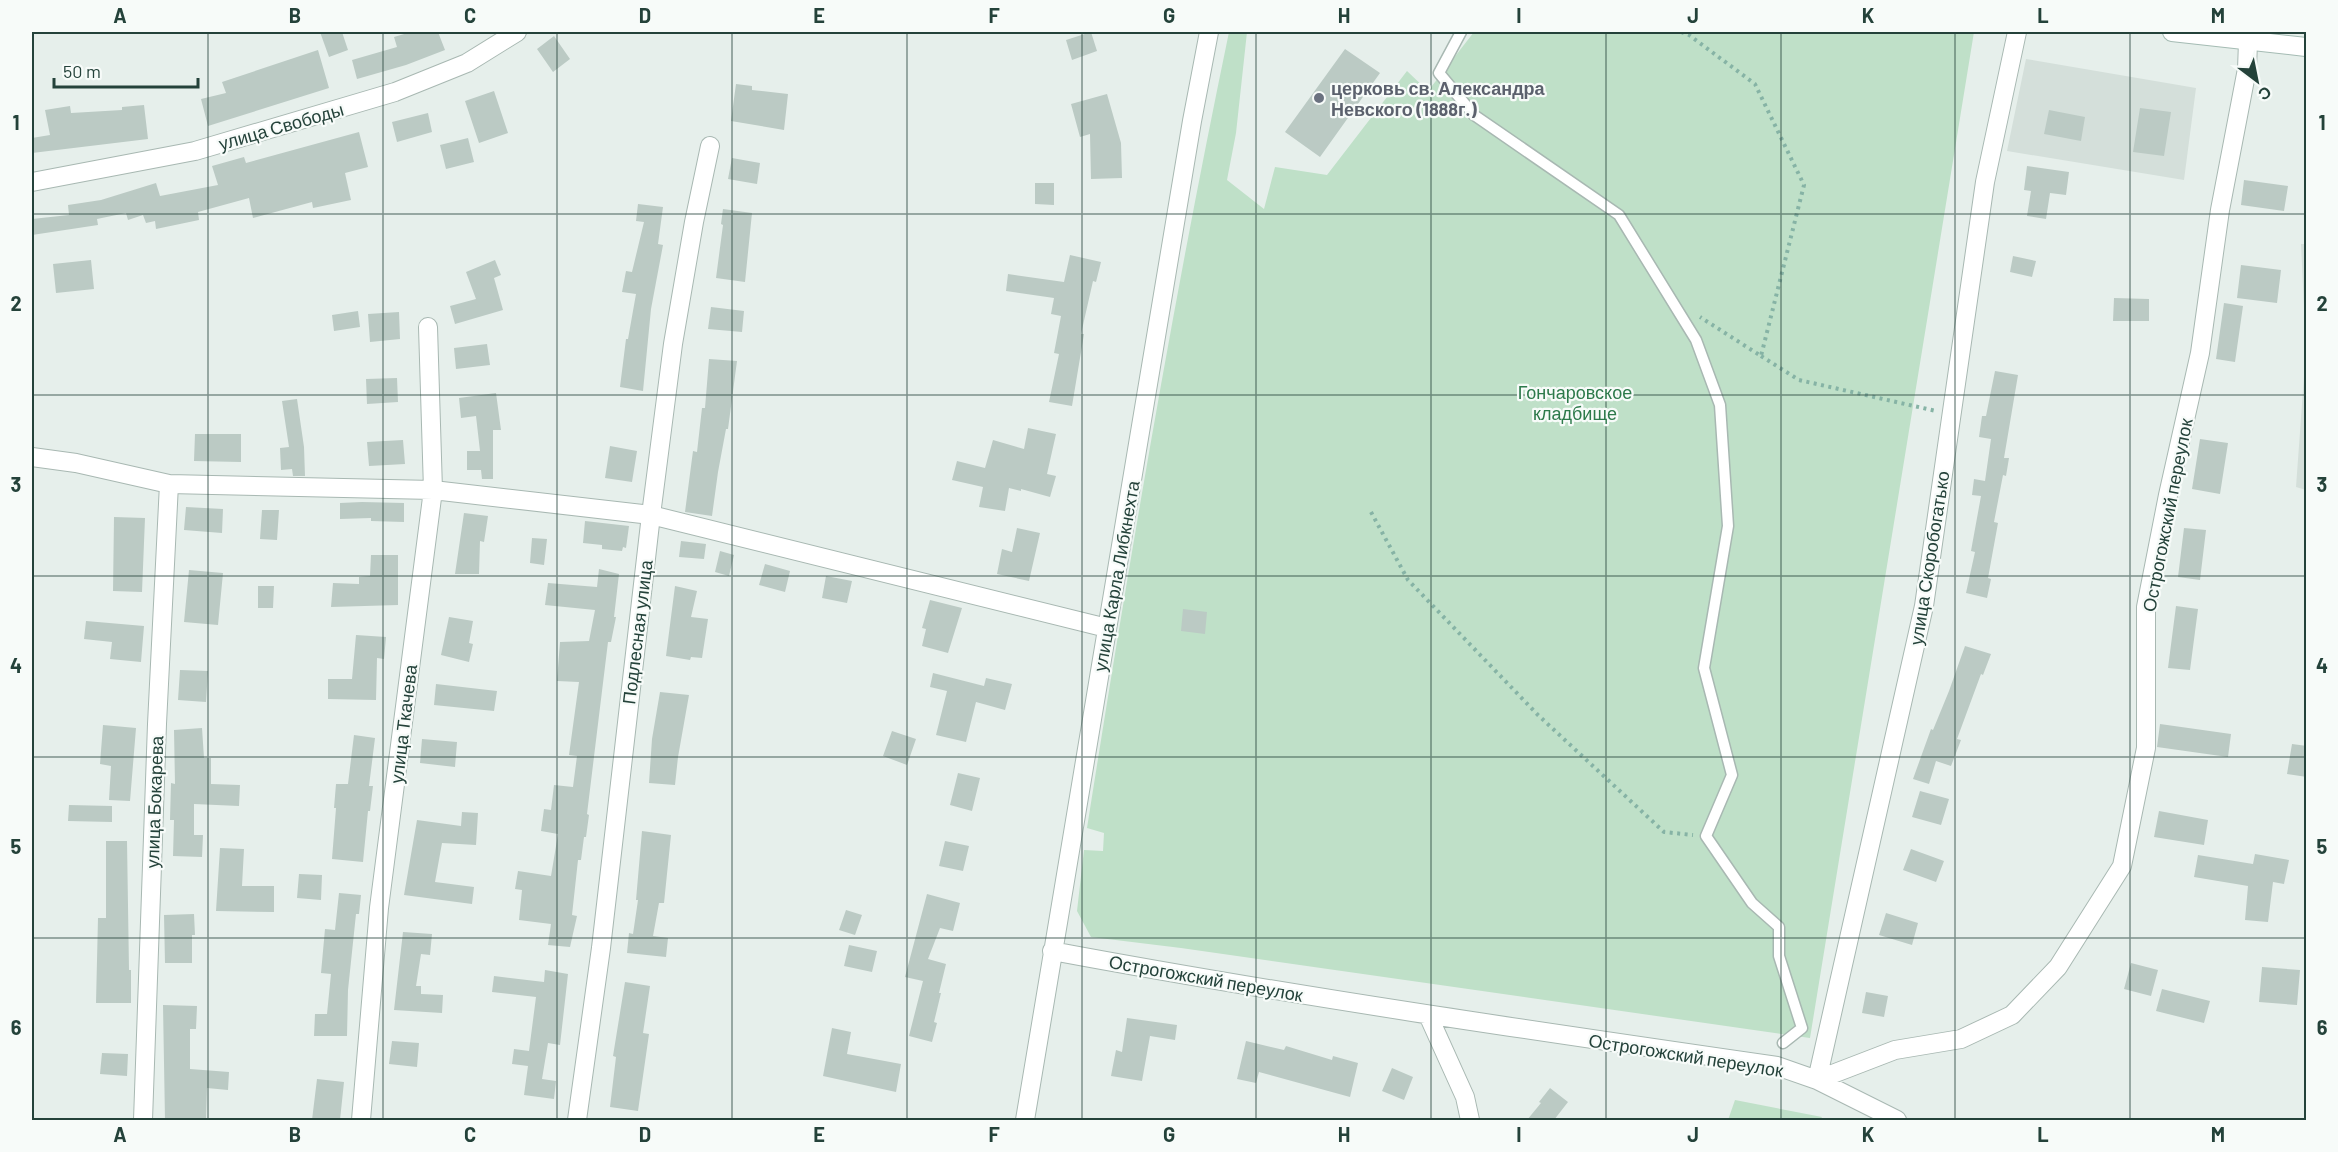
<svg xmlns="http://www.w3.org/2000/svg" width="2338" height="1152" viewBox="0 0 2338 1152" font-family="Barlow,sans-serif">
  <rect width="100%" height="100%" fill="#e6efeb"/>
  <path fill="#d4dfda" d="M2026,59l170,29 -12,92 -177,-29z
    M2301,244h5v246l-10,-3 10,-138z"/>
  <path fill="#bfe0c8" d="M1229,32h18l-11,101 -9,47 37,29 11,-42 52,8 80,-104 21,20 46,-59h500l-164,1006 -629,-90 -90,-11 -14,-26 7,-61 19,1 1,-18 -17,-5c42,-266 87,-532 142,-796z
    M1735,1100l87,17 -2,3h-92z"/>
  <path fill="#bbcac4" d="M320,32h22l6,18 -19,7z
    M411,32h27l7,18 -39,15 -49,14 -5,-19 45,-13 -3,-10z
    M1091,32l6,19 -25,9 -6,-20z
    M554,36l16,23 -17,13 -16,-23z
    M1345,49l35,24 -60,84 -35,-25z
    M318,50l11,38 -121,38 -7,-27 25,-6 -4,-11z
    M736,84l16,2v4l36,4 -4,36 -53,-9z
    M494,91l14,42 -29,10 -14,-42z
    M1107,94l14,49 1,35 -31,1 -1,-45 -10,3 -9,-33z
    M144,105l4,34 -116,14v-15l18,-3 -5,-25 25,-4 1,7 51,-3v-3z
    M2140,108l31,4 -7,44 -31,-4z
    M2049,110l36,7 -4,24 -37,-7z
    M428,113l4,19 -35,10 -5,-20z
    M359,132l9,35 -23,6 6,27 -38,8 -1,-6 -59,16 -4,-20 -51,14 1,8 -43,9 -1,-8 -9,2 -3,-8 -15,5 -2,-7 -29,6 1,6 -66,10v-16l37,-4 -1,-10 33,-5 55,-17 4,13 58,-11 -6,-19 32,-9 2,6z
    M468,138l6,24 -28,7 -6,-24z
    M732,158l28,5 -3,21 -29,-5z
    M2027,166l42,6 -3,23 -16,-2 -4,26 -19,-3 4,-25 -7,-1z
    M2244,180l44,6 -4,25 -43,-6z
    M1035,183h19v22l-19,-1z
    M638,204l25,3 -5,37 5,1 -12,64 -8,82 -23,-4 6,-48h2l8,-45 -14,-2 4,-21 6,1 12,-50 -8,-1z
    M723,209l29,4 -7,69 -29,-4 7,-53 -2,-1z
    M1070,255l31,7 -5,20 -3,-1 -12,53h3l-12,72 -23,-4 10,-48 -5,-1 7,-37 -10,-2 3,-16 -48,-7 2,-17 56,8z
    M2013,256l23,5 -4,16 -22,-5z
    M91,260l3,29 -38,4 -3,-29z
    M495,260l6,15 -7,3 9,32 -48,14 -5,-18 26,-7 -10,-27z
    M2241,265l40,5 -4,33 -40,-5z
    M2114,298l35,1v22h-36z
    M2224,303l19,3 -8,56 -19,-3z
    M711,307l33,4 -2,21 -34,-3z
    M358,311l2,16 -26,4 -2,-16z
    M399,312l1,27 -30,3 -2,-28z
    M487,344l3,21 -34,4 -2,-21z
    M709,359l28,2 -9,68h-2l-8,43 -6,44 -27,-4 8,-61 4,1 5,-44h3z
    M1995,371l23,4 -14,83h5l-3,18 -3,-1 -9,47 4,1 -10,55 3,1 -4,19 -21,-5 9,-41 -4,-1 10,-55 -9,-1 2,-16 11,2 6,-42 -12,-2 3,-21h4z
    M397,378l1,24 -31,2 -1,-25z
    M496,393l5,37h-8v49h-11l-1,-9h-14v-19h13l-4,-35 -15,2 -2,-20z
    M297,399l7,48 1,29h-12l-1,-7 -11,1 -1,-22 9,-1 -7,-46z
    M1028,428l28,6 -9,40 9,2 -6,21 -29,-8v2l-12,-3 -4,23 -26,-4 4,-20 -31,-7 5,-19 28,7 8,-28 31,9z
    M195,434h46v28l-47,-1z
    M2200,439l28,4 -8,51 -28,-5z
    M403,440l2,24 -36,2 -2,-24z
    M610,446l27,5 -5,31 -27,-4z
    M362,502l42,1v19l-33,-1v-3l-31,1v-16z
    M186,507l37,2 -1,24 -38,-3z
    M262,510h17l-2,30 -17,-1z
    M464,513l24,3 -4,26 -4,-1 -1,33h-24z
    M114,517l31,1 -3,74 -29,-1z
    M585,521l44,5 -3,22 -3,-1 -1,4 -20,-2v-4l-19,-2z
    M1017,528l23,5 -11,48 -32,-7 5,-25 10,3z
    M2184,528l22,2 -6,50 -22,-3z
    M532,538l15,1 -3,26 -14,-2z
    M681,541l25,3 -2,15 -25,-2z
    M720,551l14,4 -5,21 -14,-4z
    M371,555h27v50l-67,2 2,-24 26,1v-7l11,-1z
    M765,564l25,7 -5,21 -26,-7z
    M599,569l20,5 -5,43h2l-5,25h-3l-21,172 2,1 -3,22h-2l-3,23h-3l-6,55 5,1 -7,31 -22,-2 3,-21 -32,-4 3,-30 -7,-1 3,-18 33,5 7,-42 -17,-3 3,-22 7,1 3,-25 19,2 4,-31 -8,-1 10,-73 -22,-1 3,-39 29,-1 6,-31 -50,-5 3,-22 49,4z
    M189,570l34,3 -5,52 -34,-3z
    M826,576l26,5 -5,22 -25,-5z
    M258,586h16l-1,22h-15z
    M675,586l22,5 -6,26 17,2 -6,39 -11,-1 -1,3 -24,-4z
    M930,600l32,8 -14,45 -26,-7 4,-17 -4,-1z
    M2176,606l22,3 -8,61 -22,-2z
    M1183,609l24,3 -2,22 -24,-3z
    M449,617l24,4 -4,22 4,1 -4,18 -28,-7z
    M86,621l58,5 -3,36 -31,-3 2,-17 -28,-3z
    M356,635l30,2 -2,22 -7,-1 -1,42 -48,-1v-20h24z
    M1965,646l26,8 -8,21 -2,-1 -24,65 4,1 -10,26 -15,-5 -7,23 -16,-5 18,-50 2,1 16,-39z
    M180,670l28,1 -2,31 -28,-2z
    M933,673l51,13 2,-8 26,6 -7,26 -29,-8 -10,40 -30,-7 11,-44 -17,-4z
    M436,684l61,7 -3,20 -60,-6z
    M660,692l29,3 -11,62 -3,28 -26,-2 3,-44z
    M2160,724l71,10 -3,23 -71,-10z
    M103,725l33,3 -6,73 -21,-1 2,-34 -11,-2z
    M202,728l2,30h7v26l29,1 -1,21 -45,-2v31h9l-1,22 -29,-1 1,-36h-4l1,-37 4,1 -1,-54z
    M892,731l24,8 -9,26 -24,-9z
    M354,735l21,3 -6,48h4l-3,25h-2l-5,51 -31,-3 4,-51h-2l2,-24h12z
    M422,739l35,3 -2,25 -35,-4z
    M2292,744l15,2v31l-20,-3z
    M958,773l22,5 -8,33 -22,-6z
    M1920,791l29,8 -8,26 -29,-8z
    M69,805l43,1v16l-44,-1z
    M2159,811l49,9 -4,25 -50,-8z
    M462,812l16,1 -2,32 -34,-2 -7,39 39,5 -2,17 -68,-9 13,-75 44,6z
    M642,831l29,4 -7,68h-5l-6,33 15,2 -2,19 -39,-4 2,-20 4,1 5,-34h-2z
    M106,841h21l2,129h2v33h-35l2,-85h8z
    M945,841l24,5 -6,25 -24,-5z
    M220,848l24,1 -2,37h32v26l-58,-1z
    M1911,849l33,12 -8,21 -33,-12z
    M2255,854l34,6 -5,24 -11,-2 -5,40 -23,-2 3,-34 -54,-9 4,-22 55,9z
    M299,874l23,1 -1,25 -24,-2z
    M339,893l22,2 -2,19h-3l-8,76 -1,46h-33l1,-22h12l4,-40 -10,-1 4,-44 10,1z
    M927,894l33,9 -7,28 -13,-3 -12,31 18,5 -7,29h2l-7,29 3,1 -5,19 -23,-6 14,-55 -18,-4z
    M846,910l16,5 -7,20 -16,-5z
    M1886,913l32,10 -6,22 -33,-10z
    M194,914l1,21h-3v28h-27l-1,-48z
    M403,932l29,2 -2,21 -9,-1 -5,32h5v8l22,1 -1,18 -48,-3z
    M849,945l28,6 -5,21 -28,-6z
    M2131,963l27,7 -7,26 -27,-7z
    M2262,967l38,3 -3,35 -38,-3z
    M545,970l23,4 -8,71 -12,-2 -6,36 14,2 -2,18 -30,-4 4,-29 -16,-2 2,-15 15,2 7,-54 -44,-5 2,-16 50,6z
    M625,982l25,4 -7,47 6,1 -11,77 -28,-4 6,-50 -3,-1z
    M2162,989l48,12 -6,22 -48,-12z
    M1866,992l22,4 -4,21 -22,-4z
    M163,1005l34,1 -1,23h-6v40l39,3 -1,18 -21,-2 -1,32h-41z
    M1127,1018l50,7 -2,15 -25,-4 -8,45 -31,-5 5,-26 6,2z
    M832,1028l19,4 -4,22 54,10 -5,28 -73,-16z
    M392,1041l27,2 -2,24 -28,-3z
    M1246,1041l38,9 2,-4 46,14 1,-4 25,7 -8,34 -91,-25 -3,11 -19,-4z
    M102,1053l26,1 -1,22 -27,-2z
    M1392,1068l21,9 -9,23 -22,-9z
    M317,1079l27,3 -4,38h-28z
    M1550,1088l18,14 -14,18h-27l14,-17 -2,-1z"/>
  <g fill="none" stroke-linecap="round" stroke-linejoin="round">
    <g stroke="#a8b8b2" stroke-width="13">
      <path id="lane" d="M1461,32l-22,41 35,42 145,100 77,125 24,65 8,121 -24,142 28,107 -26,61 46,67 27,24v29l23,72 -19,15"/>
    </g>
    <g stroke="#a8b8b2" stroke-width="20">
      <path id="street" d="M32,182l163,-31 200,-59 72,-29 50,-31
        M32,457l44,6 93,21 264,6 218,25 456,113
        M1052,951c241,45 483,80 725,115l40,14 78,-30 66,-11 51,-24 46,-48 64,-101 24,-118v-141l22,-112 32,-142 20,-143 27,-141 1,-27
        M1428,1015l37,82 5,23
        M143,1120l14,-396 12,-240
        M361,1120l18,-212 54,-418 -5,-163
        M577,1120l24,-172 50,-433 22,-171 21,-122 16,-76
        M1025,1120l167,-999 17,-89
        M1897,1120l-80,-40 107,-474 61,-424 32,-150"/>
    </g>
    <g stroke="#a4bbb3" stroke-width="20">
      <path id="secondary" d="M2172,32l134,15"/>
    </g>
    <path stroke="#86b3a5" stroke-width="4" stroke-dasharray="3 4.5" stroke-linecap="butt" d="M1681,32l8,3 66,49 49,101 -43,171 -61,-39
      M1761,356l38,24 137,31
      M1371,512l37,68 130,135 126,117 29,3"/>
    <use href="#lane" stroke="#fff" stroke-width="10"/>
    <use href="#street" stroke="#fff" stroke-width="18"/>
    <use href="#secondary" stroke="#fff" stroke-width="18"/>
  </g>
  <path fill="none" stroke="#24423a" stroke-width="1.5" stroke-opacity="0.55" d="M208,32v1088M383,32v1088M557,32v1088M732,32v1088M907,32v1088M1082,32v1088M1256,32v1088M1431,32v1088M1606,32v1088M1781,32v1088M1955,32v1088M2130,32v1088M32,214h2274M32,395h2274M32,576h2274M32,757h2274M32,938h2274"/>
  <circle fill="#6b7280" stroke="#f7fbf9" stroke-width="2" cx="1319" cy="98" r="6"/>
  <g text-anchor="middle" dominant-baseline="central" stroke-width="4.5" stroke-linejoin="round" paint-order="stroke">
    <g font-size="18" font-weight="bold" fill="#5b616d" stroke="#f7fbf9" text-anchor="start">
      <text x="1331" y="88">церковь св. Александра<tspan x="1331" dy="21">Невского (1888г.)</tspan></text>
    </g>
    <g font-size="18" fill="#24423a" stroke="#f7fbf9">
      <text transform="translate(281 126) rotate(-16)">улица Свободы</text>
      <text transform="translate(2167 515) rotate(-79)">Острогожский переулок</text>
      <text transform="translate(1929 558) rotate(-81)">улица Скоробогатько</text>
      <text transform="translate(1116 576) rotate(-80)">улица Карла Либкнехта</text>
      <text transform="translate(637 632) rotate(-83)">Подлесная улица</text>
      <text transform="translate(403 724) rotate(-83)">улица Ткачева</text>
      <text transform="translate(154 802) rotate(-88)">улица Бокарева</text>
      <text transform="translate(1206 978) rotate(10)">Острогожский переулок</text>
      <text transform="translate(1686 1055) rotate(9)">Острогожский переулок</text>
    </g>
    <g font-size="18" fill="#2d7a4b" stroke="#f7fbf9">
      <text x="1575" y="392">Гончаровское<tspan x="1575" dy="21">кладбище</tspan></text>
    </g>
  </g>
  <rect width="2338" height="1152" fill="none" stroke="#f7fbf9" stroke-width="66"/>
  <g transform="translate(2257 81) rotate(148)" stroke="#f7fbf9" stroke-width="4.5" paint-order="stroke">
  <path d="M0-4.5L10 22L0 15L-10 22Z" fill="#24423a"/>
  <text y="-9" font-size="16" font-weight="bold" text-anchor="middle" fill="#24423a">С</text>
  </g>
  <path d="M54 78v9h144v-9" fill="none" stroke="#24423a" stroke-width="3"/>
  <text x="63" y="78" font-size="18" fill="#24423a" stroke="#f7fbf9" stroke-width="4.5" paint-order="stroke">50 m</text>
  <rect x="33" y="33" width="2272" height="1086" fill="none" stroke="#24423a" stroke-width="2"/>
  <g font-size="20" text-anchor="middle" font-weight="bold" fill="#24423a">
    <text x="120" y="23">A</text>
    <text x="295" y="23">B</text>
    <text x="470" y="23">C</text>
    <text x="645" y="23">D</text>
    <text x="819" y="23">E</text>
    <text x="994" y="23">F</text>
    <text x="1169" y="23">G</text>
    <text x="1344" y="23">H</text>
    <text x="1519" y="23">I</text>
    <text x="1693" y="23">J</text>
    <text x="1868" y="23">K</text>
    <text x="2043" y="23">L</text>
    <text x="2218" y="23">M</text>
    <text x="16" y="130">1</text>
    <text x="2322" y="130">1</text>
    <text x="16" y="311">2</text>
    <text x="2322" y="311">2</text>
    <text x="16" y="492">3</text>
    <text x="2322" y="492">3</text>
    <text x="16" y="673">4</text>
    <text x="2322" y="673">4</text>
    <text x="16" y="854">5</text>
    <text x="2322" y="854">5</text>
    <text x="16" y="1035">6</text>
    <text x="2322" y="1035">6</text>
    <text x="120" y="1142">A</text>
    <text x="295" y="1142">B</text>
    <text x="470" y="1142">C</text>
    <text x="645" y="1142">D</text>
    <text x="819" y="1142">E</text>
    <text x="994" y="1142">F</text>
    <text x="1169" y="1142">G</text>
    <text x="1344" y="1142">H</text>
    <text x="1519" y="1142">I</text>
    <text x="1693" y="1142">J</text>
    <text x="1868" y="1142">K</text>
    <text x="2043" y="1142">L</text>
    <text x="2218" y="1142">M</text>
  </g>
</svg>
